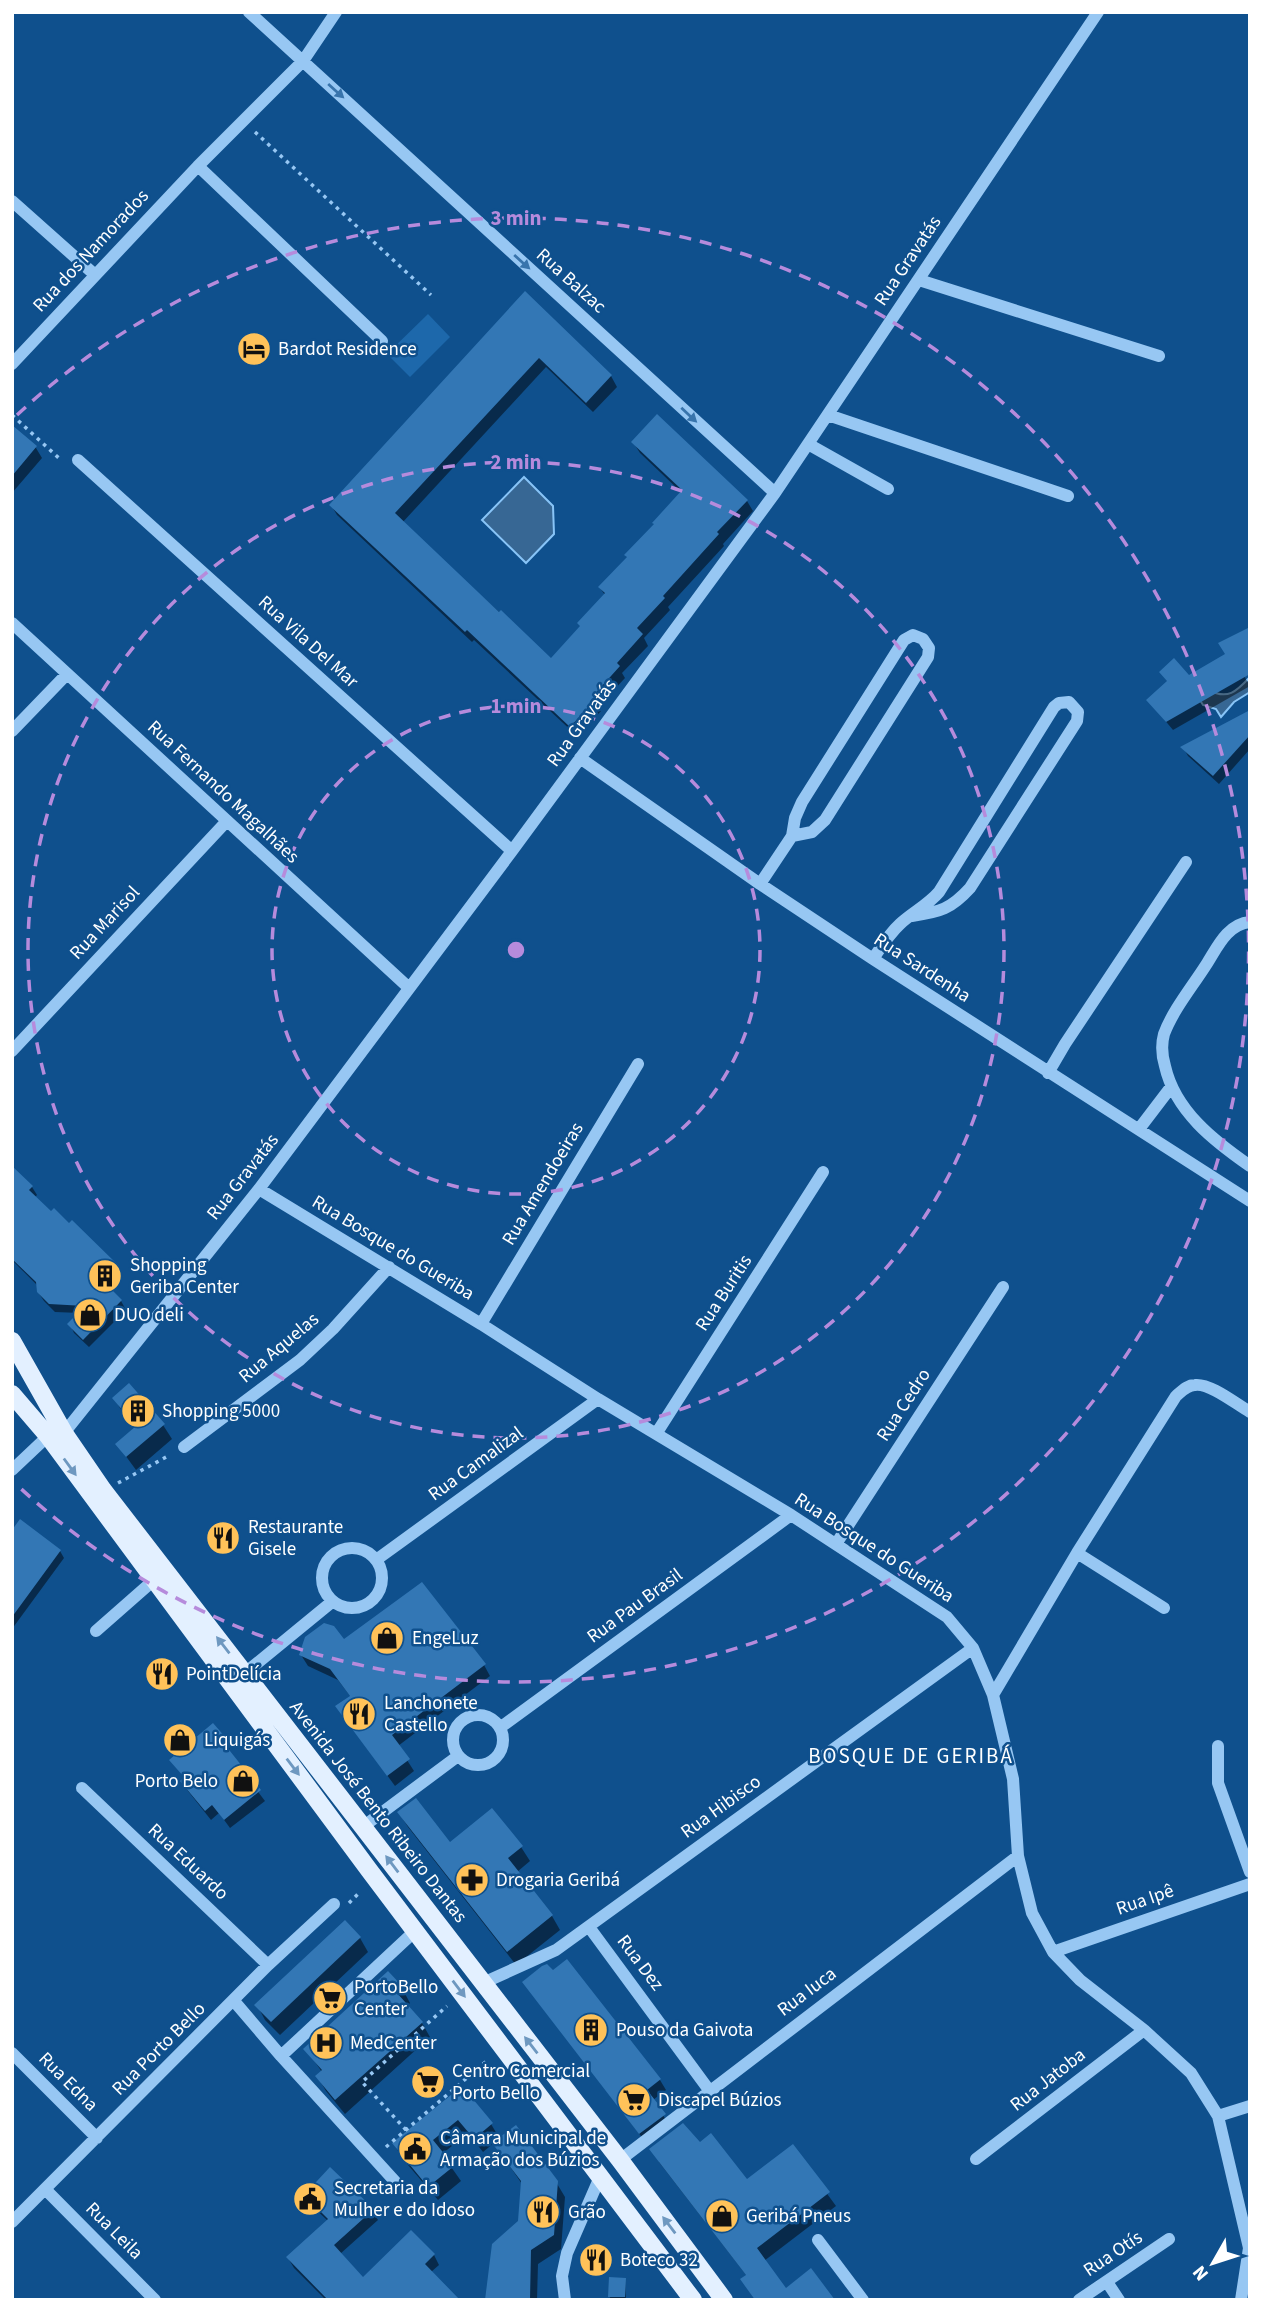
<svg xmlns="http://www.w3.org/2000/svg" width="1262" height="2312" viewBox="0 0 1262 2312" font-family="'Source Sans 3',sans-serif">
  <rect width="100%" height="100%" fill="#0f508d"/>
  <path fill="#1d68ab" d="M428,314l22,23 -40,40 -23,-23z"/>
  <path fill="#376794" stroke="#88c4f7" stroke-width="2" d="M524,477l29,29 1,28 -28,29 -44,-43z
    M1250,677v15l-16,10 -13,15 -5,-8 -13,-4 -5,-8 10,-7c20,10 28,2 42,-13z"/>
  <path fill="#0007" d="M525,293l86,83 6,11 -24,25 -47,-45 -144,156 149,137 30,-32 24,-33 -5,-7 28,-30 54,-65 -42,-40 -7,-11 114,59 6,10 -30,33 1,2 -56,61 2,3 -26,28 4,8 -26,27 3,5 -26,28 2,5 -24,25 -103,-96 -2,2 -135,-127 -6,-10z
    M12,427l24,21 6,10 -30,35z
    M1241,671l9,15 -77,44 -25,-30 41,-23z
    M1250,712v37l-31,35 -31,-28 -5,-9z
    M12,1174l20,13 5,8 -3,3 84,69 4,9 -13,13 12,12 5,9 -37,37 -15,-14 -4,-9 10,-11 -25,-1 -11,-11 -6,-9v-6l-26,-26z
    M114,1398l49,27 9,14 -36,31 -19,-26 19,-16 -13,-15z
    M12,1533l48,18 4,7 -52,71z
    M344,1642l140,23 6,11 -92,70 16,25 -19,15 -58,-79 14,-10 -13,-17 -30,-14 -7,-11z
    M224,1739l6,10 -3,2 38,50 -35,27 -11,-15 -8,7 -23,-29 -6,-10 3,-2 -13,-19z
    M399,1813l50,31 72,3 9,14 -13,11 35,44 8,14 -44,35 -108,-138z
    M360,1938l8,14 -88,83 -15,-15 -8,-15z
    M524,1982l136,98 6,10 -13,10 17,26 -23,18z
    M402,1988l8,15 -3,3 15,17 8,14 -85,77 -19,-23 -9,-15 5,-4 -16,-23z
    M461,2088l30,36 9,15 56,43 9,15 -4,52 -23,15 -1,36h-50l32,-78 3,-38 -28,-41 -11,9 -15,-19 -26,21 19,27 -23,19 -36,-42 -8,-14z
    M699,2145l47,37 47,-35 43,59 -72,55 22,29 49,10h-80l-13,-20 5,-4 -88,-114z
    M306,2196l66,14 6,10 -38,34 23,25 71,-24 5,10 -8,7 27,28h-132l-32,-32 -6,-10 40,-37 -17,-16z
    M605,2254l1,3 -2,16 -14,-3 -2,-3z
    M625,2279l1,21 -15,-1 -2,-3z"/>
  <path fill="#3377b5" d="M525,291l87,84 -26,28 -47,-45 -144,155 104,99 2,-2 50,48 29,-32 -3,-3 28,-30 -7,-6 29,-30 -3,-2 30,-31 -2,-1 30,-33 -51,-48 26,-28 91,86 -31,32 2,2 -56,62 2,2 -28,30 6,6 -26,29 3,3 -27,30 3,3 -26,28 -103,-97 -2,2 -136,-127z
    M12,425l25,21 -25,30z
    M1250,627v47l-84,48 -20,-22 21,-19 -8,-9 15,-14 15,17 36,-21 -7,-11z
    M1250,710v25l-37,41 -33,-29z
    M12,1166l21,20 -4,4 22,21 3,-3 15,15 3,-3 47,46 -15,16 18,18 -39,40 -16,-16 18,-18 -36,-2 -12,-12 -1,-10 -24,-23z
    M129,1383l36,41 -39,33 -11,-13 21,-18 -24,-28z
    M20,1519l41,31 -49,67v-87z
    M422,1582l64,82 -94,71 18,24 -23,17 -52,-70 15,-10 -20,-27 -31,-14 6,-18 19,-14 10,3 10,13z
    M213,1723l13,15 -4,3 39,49 -37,30 -12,-15 -7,6 -25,-30 4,-4 -15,-17z
    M416,1798l34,44 42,-34 31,38 -15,12 45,57 -46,37 -110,-140z
    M345,1920l16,17 -90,85 -17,-17z
    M567,1959l94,120 -14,11 19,24 -27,20 -117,-152 20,-16 5,-2 6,6z
    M388,1971l15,16 -6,6 26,29 -88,78 -20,-24 7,-6 -19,-21z
    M462,2086l31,37 -19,16 -16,-19 -25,20 21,26 -26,21 -36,-44z
    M683,2123l17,19 11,-9 36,46 46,-35 37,48 -73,56 29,40 25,-20 24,32h-80l-15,-21 6,-4 -97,-126z
    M516,2125l42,56 -4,54 -23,15 -1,50h-45l7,-56 26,-23 3,-40 -29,-38z
    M330,2167l44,42 -40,36 29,32 48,-47 24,24 -10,10 35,36h-132l-42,-43 42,-38 -24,-24z
    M589,2250l17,2 -3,18 -17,-2z
    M609,2277l17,1 -1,19h-17z"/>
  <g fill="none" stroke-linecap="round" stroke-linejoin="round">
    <path stroke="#97c7f3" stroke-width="3.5" stroke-dasharray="3.5 5" stroke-linecap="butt" d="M255,132l176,163
      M12,415l50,46
      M118,1483l52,-28
      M349,1903l12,-12
      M406,2130l-44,-48 85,-76
      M386,2147l103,-88"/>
    <path stroke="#97c7f3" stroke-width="12" d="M249,12l526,481
      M198,166l184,175
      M12,201l82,73
      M919,280l240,76
      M12,364l186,-198 105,-105 33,-49
      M828,415l240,81
      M808,444l80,45
      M78,460l434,391
      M12,623l396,364
      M12,731l55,-57
      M580,758l180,126 113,75 377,242
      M760,884l32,-48 3,-18 7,-16 102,-162 9,-5 10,4 6,9 -1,9 -103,163 -13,12 -20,4
      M1250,922c-23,2 -33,26 -44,43 -14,22 -33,45 -42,69 -3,11 -2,22 1,32 10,45 49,75 85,100
      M873,959c8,-12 16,-25 27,-35 13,-12 28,-19 39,-32l115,-185 5,-4 10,-1 9,10 -1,9 -107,167c-19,21 -30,24 -58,28
      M12,1051l214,-229
      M1048,1073l17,-29 121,-182
      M1139,1129l32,-42
      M259,1189l222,135 117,75 193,116 156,102 26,31 20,47 20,84 5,77 14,57 21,39 27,28 64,50 47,43 27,43 31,132 -8,52
      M481,1324l157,-260
      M64,1433l195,-244 253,-338 263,-358 323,-481
      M656,1434l167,-262
      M184,1447l116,-87 33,-31 56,-62
      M12,1470l36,-34
      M836,1544l167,-257
      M322 1578a30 30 0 1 1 60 0a30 30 0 1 1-60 0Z
      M1077,1553l87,55
      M376,1560l222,-161
      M96,1631l58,-51
      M245,1673l88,-72
      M993,1695l84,-142 99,-157c6,-5 11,-11 19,-11 15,-2 41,19 55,27
      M453 1740a25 25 0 1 1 50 0a25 25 0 1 1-50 0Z
      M501,1727l290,-212
      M1218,1746v37l32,89
      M82,1788l186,177
      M364,1826l94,-70
      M589,1927l120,163
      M1053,1952l197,-68
      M483,1983l73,-33 417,-302
      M234,2001l47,55 120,132
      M12,2053l85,85
      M281,2056l134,-125
      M1218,2116l32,-10
      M976,2159l168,-129
      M620,2160l398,-304
      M45,2189l110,111
      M12,2222l256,-257 66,-61
      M818,2240l45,60
      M1107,2282l12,18
      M565,2300l-3,-24 5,-23 33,-76
      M1079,2300l90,-61"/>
    <path stroke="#e3f0ff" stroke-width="18" d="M12,1341l52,92 39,57 517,670 104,140
      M12,1394l36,42 321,434 324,430"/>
  </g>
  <defs><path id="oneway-solid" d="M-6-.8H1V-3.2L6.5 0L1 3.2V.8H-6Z" transform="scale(1.75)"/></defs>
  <g fill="#3874ac">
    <use href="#oneway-solid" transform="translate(336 91) rotate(42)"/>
    <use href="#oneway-solid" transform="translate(522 262) rotate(42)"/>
    <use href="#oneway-solid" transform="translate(689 415) rotate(43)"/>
  </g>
  <g fill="#6e98c0">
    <use href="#oneway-solid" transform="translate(70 1467) rotate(54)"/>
    <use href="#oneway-solid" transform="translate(223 1645) rotate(-128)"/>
    <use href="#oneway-solid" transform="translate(293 1767) rotate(53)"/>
    <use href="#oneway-solid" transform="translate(392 1864) rotate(-127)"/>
    <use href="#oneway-solid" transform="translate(459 1989) rotate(53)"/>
    <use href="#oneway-solid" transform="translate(531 2045) rotate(-128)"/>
    <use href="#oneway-solid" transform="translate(669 2225) rotate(-127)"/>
  </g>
  <g fill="none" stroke="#b68bdc" stroke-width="3.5" stroke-dasharray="12 9">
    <circle cx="516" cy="950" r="244"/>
    <circle cx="516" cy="950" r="488"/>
    <path d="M17 415A732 732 0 1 1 17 1485"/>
  </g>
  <defs>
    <g id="hotel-disc" transform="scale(1.75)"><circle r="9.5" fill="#ffc259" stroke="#0f508d"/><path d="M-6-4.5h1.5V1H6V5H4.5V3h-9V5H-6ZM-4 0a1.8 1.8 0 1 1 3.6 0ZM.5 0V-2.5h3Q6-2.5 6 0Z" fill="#111"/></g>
    <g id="building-disc" transform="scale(1.75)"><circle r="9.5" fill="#ffc259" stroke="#0f508d"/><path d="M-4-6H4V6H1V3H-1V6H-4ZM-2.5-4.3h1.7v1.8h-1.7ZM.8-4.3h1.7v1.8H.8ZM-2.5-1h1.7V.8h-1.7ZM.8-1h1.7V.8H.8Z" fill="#111"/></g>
    <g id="shop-disc" transform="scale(1.75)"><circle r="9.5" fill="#ffc259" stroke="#0f508d"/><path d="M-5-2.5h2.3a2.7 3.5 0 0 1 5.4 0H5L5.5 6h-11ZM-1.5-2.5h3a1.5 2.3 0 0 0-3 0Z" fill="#111"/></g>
    <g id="restaurant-disc" transform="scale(1.75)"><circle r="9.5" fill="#ffc259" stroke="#0f508d"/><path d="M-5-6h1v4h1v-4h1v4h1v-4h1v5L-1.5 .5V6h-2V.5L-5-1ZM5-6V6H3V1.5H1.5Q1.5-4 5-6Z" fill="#111"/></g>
    <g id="pharmacy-disc" transform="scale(1.75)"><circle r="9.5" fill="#ffc259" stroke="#0f508d"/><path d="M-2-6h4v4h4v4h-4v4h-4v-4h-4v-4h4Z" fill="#111"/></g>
    <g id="supermarket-disc" transform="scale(1.75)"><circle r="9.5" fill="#ffc259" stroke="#0f508d"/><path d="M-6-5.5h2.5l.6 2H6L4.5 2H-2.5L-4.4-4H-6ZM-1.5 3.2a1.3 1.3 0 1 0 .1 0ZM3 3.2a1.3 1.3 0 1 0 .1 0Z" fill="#111"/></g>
    <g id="hospital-disc" transform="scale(1.75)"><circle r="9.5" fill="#ffc259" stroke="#0f508d"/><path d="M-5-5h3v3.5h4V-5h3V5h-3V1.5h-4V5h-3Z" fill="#111"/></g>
    <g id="civic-disc" transform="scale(1.75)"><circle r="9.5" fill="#ffc259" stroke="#0f508d"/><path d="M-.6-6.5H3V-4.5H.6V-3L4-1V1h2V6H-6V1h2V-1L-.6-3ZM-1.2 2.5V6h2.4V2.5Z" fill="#111"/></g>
  </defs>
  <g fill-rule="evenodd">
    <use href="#hotel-disc" x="254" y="349"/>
    <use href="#building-disc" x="105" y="1276"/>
    <use href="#shop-disc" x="90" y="1315"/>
    <use href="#building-disc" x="138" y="1411"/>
    <use href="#restaurant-disc" x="223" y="1538"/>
    <use href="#shop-disc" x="387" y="1638"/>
    <use href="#restaurant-disc" x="162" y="1674"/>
    <use href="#restaurant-disc" x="359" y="1714"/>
    <use href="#shop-disc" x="180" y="1740"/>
    <use href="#shop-disc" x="243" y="1781"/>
    <use href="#pharmacy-disc" x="472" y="1880"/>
    <use href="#supermarket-disc" x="330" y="1998"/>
    <use href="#building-disc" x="591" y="2030"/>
    <use href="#hospital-disc" x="326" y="2043"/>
    <use href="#supermarket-disc" x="428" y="2082"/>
    <use href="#supermarket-disc" x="634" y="2100"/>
    <use href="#civic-disc" x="415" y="2149"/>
    <use href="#civic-disc" x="310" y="2199"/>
    <use href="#restaurant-disc" x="543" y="2212"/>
    <use href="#shop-disc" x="722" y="2216"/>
    <use href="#restaurant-disc" x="596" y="2260"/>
  </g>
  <g text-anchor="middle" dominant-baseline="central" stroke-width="5" stroke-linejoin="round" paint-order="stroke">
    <g font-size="19" fill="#fff" stroke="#0f508d">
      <text transform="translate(91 251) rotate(-47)">Rua dos Namorados</text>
      <text transform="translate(908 261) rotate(-56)">Rua Gravatás</text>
      <text transform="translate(571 281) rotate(42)">Rua Balzac</text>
      <text transform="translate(308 642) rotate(42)">Rua Vila Del Mar</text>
      <text transform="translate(582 723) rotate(-54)">Rua Gravatás</text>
      <text transform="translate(223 792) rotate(43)">Rua Fernando Magalhães</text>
      <text transform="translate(105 923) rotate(-47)">Rua Marisol</text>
      <text transform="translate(922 968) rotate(33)">Rua Sardenha</text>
      <text transform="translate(243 1177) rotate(-52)">Rua Gravatás</text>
      <text transform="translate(543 1184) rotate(-59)">Rua Amendoeiras</text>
      <text transform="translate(393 1248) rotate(31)">Rua Bosque do Gueriba</text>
      <text transform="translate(724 1293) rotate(-57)">Rua Buritis</text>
      <text transform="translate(279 1348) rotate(-40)">Rua Aquelas</text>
      <text transform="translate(904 1405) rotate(-57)">Rua Cedro</text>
      <text transform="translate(476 1464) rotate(-36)">Rua Camalizal</text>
      <text transform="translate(874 1548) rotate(33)">Rua Bosque do Gueriba</text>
      <text transform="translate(635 1606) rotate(-36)">Rua Pau Brasil</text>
      <text transform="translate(721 1807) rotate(-36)">Rua Hibisco</text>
      <text transform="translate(378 1812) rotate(52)">Avenida José Bento Ribeiro Dantas</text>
      <text transform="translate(188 1862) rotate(43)">Rua Eduardo</text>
      <text transform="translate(1145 1900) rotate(-19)">Rua Ipê</text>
      <text transform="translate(640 1963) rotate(53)">Rua Dez</text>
      <text transform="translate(807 1992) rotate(-37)">Rua Iuca</text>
      <text transform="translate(159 2049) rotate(-45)">Rua Porto Bello</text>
      <text transform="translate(1048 2080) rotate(-38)">Rua Jatoba</text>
      <text transform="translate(68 2082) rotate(45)">Rua Edna</text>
      <text transform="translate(114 2231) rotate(45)">Rua Leila</text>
      <text transform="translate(1113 2254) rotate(-34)">Rua Otís</text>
    </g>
    <g font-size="19" fill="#fff" stroke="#0f508d" text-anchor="start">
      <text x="278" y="349">Bardot Residence</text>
      <text x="130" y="1265">Shopping<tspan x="130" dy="22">Geriba Center</tspan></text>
      <text x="114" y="1315">DUO deli</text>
      <text x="162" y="1411">Shopping 5000</text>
      <text x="248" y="1527">Restaurante<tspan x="248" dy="22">Gisele</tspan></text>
      <text x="412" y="1638">EngeLuz</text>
      <text x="186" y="1674">PointDelícia</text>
      <text x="384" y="1703">Lanchonete<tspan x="384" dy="22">Castello</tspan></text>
      <text x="204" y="1740">Liquigás</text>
      <text x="218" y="1781" text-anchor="end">Porto Belo</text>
      <text x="496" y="1880">Drogaria Geribá</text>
      <text x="354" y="1987">PortoBello<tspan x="354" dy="22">Center</tspan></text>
      <text x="616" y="2030">Pouso da Gaivota</text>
      <text x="350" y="2043">MedCenter</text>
      <text x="452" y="2071">Centro Comercial<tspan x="452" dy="22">Porto Bello</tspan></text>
      <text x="658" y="2100">Discapel Búzios</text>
      <text x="440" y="2138">Câmara Municipal de<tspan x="440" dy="22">Armação dos Búzios</tspan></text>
      <text x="334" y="2188">Secretaria da<tspan x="334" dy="22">Mulher e do Idoso</tspan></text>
      <text x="568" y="2212">Grão</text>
      <text x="746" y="2216">Geribá Pneus</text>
      <text x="620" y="2260">Boteco 32</text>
    </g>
    <g font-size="21" letter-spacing="2" fill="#fff" stroke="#0f508d">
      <text x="911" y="1756">BOSQUE DE GERIBÁ</text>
    </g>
  </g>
  <circle cx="516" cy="950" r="10" fill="#b68bdc" stroke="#0f508d" stroke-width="3.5"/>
  <g font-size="21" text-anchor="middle" font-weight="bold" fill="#b68bdc" stroke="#0f508d" stroke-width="5" stroke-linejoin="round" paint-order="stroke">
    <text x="516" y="225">3 min</text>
    <text x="516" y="469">2 min</text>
    <text x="516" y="713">1 min</text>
  </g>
  <rect width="1262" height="2312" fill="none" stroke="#ffffff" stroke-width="28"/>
  <g transform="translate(1213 2263) rotate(231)" stroke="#0f508d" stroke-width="5" paint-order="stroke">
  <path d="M0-5L12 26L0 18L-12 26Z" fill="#ffffff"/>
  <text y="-10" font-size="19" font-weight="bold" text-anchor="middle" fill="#ffffff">N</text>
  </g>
</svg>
